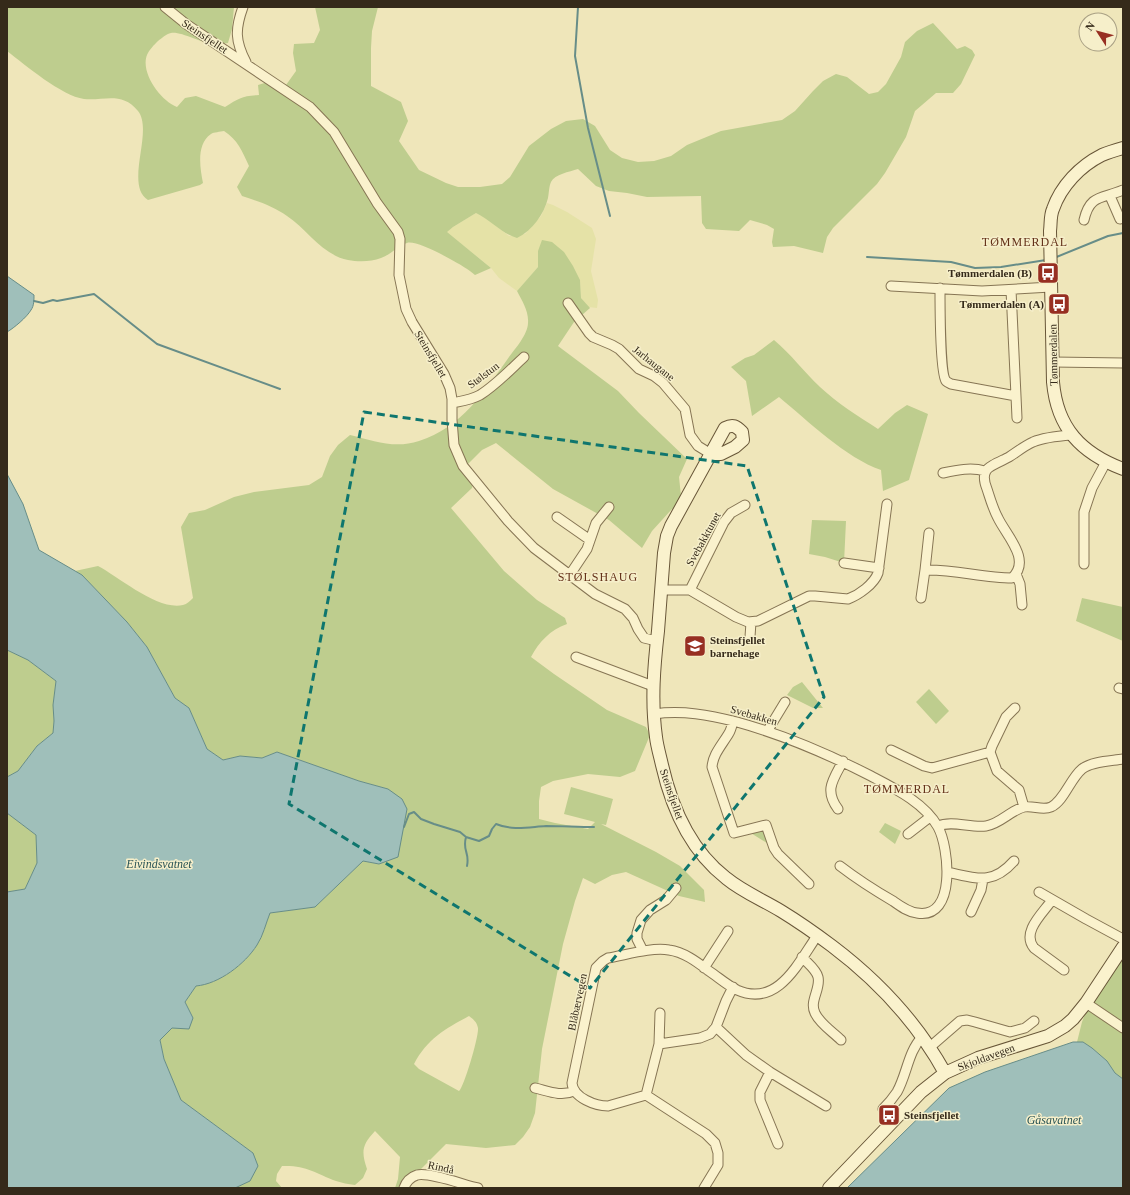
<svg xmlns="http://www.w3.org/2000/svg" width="1130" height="1195" viewBox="0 0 1130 1195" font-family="Georgia,serif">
  <rect width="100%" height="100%" fill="#efe6ba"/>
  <path fill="#e5e2a7" d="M547,203l6,2 14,7 25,16 4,11 -5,32 7,29 -1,8 -9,-1 -7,-9 -1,-18 -42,-29v16l-21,24 -18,-13 -8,-10 -12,-10 -33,-26 7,-5 23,-14 10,5 23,18 16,-2 16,-18z"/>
  <path fill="#becd8e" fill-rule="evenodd" d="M7,7h227l-2,22 -4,14c-5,1 -11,1 -16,1 -10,-1 -32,-13 -41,-11 -5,1 -9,5 -13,8 -4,4 -9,9 -11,14 -7,18 14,46 30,52l8,-9 11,-2 29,11c14,-9 17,-11 34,-12l-1,-10 10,-3 13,10 15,-21 -3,-18 1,-9 20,-1 6,-13 -5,-23h63l-6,24 -1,17v38l30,16 7,19 -9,20 20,29 27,13 12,4h22l22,-3 8,-7 19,-31 22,-17 15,-8 17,-2 12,7 15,24 12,8 16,4 16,-1 17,-5 16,-11 34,-14 61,-11 13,-9 18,-20 10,-10 13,-7 11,3 22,17 9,-2 8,-8 15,-27 4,-15 12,-11 16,-8 24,26 8,-3 7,4 3,5 -14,29 -8,9h-17l-21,18 -9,26 -21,36 -8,11 -44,44 -6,9 -4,16 -29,-7 -21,1 -1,-5 2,-13 -7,-4 -17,-5 -11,11 -33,-2 -4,-6 -1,-27 -54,1 -20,-4 -18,-2 -13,-5 -18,-17c-9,3 -23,5 -27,13 -2,4 -2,11 -3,16 -4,16 -15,32 -31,40 -15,-4 -26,-18 -41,-25l-23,14 -6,5 44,36 -16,7c-8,-8 -58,-36 -68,-32 -9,3 -17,12 -26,15 -10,4 -23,4 -33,2 -26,-5 -41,-31 -61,-44 -14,-10 -30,-15 -45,-20l-5,-9 12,-21c-7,-15 -11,-26 -25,-35 -4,1 -10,1 -13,3 -15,10 -11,34 -8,49l-3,2 -52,15c-24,-15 6,-69 -10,-89 -16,-20 -34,-10 -54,-12 -22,-3 -59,-34 -77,-48z
    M542,240l10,2 12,10 9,14 7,14 1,18 9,10 -16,14 -16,24 60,45 21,22 48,46 -8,18 2,19 5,8 -14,5 -20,22 -10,17 -33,-28 -56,-31 -57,-46 -14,7 -17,17 8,17 -1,4 -21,20 53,63 33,29 28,18 2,6c-17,6 -28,18 -36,33l23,17 53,36 39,17 4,8 -15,36 -15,6 -32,-3 -35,7 -12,6 -2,14v18l16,4 33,6 7,-7 -31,-8 7,-27 42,12 -7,26 -5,-1 55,28 24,14 24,24 1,12 -26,-6 -53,-24 -14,3 -17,9 -12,-6 -8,23 -12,43 -21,105 -7,64 -5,14 -7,10 -8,8 -29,3 -40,-4 -44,44h-7l3,-9 2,-22 -25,-26c-13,14 -14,20 -8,38l-4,9 -8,7c-7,-1 -13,-2 -19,-4 -21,-8 -30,-16 -54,-15l-5,8 -1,7 6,7h-47l15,-7 3,-28 -72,-53 -17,-41 -4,-19 12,-12 21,-10 -8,-16 11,-16c23,-2 49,-22 61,-41 6,-9 9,-22 13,-32l45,-6 48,-46 16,3 9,-75 -29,-8 -82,-29 -15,6 -22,-2 -17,4 -16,-11 -18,-41 -14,-10 -28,-51 -20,-25 -45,-47 -7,-4 23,-5c21,11 60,45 85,39 4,-1 7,-4 10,-7l-12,-71 8,-14 16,-3 29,-13 20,-5 55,-7 13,-8 8,-21 8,-11 12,-10c24,6 45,14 69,6 42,-13 66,-50 90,-84 6,-8 19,-23 19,-34 1,-12 -6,-22 -11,-32l21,-24v-16zM469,1016c4,3 8,6 9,12 1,8 -14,59 -19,63l-40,-22 -5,-5c13,-25 31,-35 55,-48z
    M774,340c17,14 30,32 46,47 17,16 38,29 58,42l17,-16 12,-8 21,9 -19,66 -26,11 -2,-21c-35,-12 -73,-49 -102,-73l-27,19 -6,-35 -15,-14 14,-9 9,-3z
    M812,520l34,1 -2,42 -19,-6 -16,-3z
    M1082,598l41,9v34l-47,-20z
    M7,650l21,10 28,21 -3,24 1,16 -1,12 -16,13 -19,25 -11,6z
    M802,682l21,26h-10l-26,-13 6,-8z
    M929,689l20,22 -13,13 -20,-22z
    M7,813l29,22 1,28 -12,26 -18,3z
    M885,823l16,8 -6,13 -16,-12z
    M766,825l5,12 -4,6 -21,-13z
    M1123,945v134l-8,-6 -8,-12 -15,-13 -9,-6h-6l5,-20 5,-13z"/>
  <path fill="#9fbfba" stroke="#678d88" d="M7,276l27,19c0,5 0,11 -3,15 -4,7 -17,18 -24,22z
    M7,474l16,30 16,46 43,25 45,47 20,25 28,51 14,10 18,41 16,11 17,-4 22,2 15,-6 82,29 29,8 14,10 5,10 -9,48 -19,7 -16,-3 -48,46 -45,6c-4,10 -7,23 -13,32 -12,19 -38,39 -61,41l-11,16 8,16 -4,11 -17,-1 -12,12 4,19 17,41 72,53 5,13 -8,15 -15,7h-228v-296l18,-3 12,-26 -1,-28 -29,-22v-36l11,-6 19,-25 16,-13 1,-12 -1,-16 3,-24 -28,-21 -21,-10z
    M1073,1042h10l9,6 15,13 8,12 8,6v109h-276l102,-100 36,-16z"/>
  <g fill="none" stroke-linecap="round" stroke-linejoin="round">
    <path stroke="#678d88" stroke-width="2" d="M578,7l-3,49 13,72 22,88
      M867,257l84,5 24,6 26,-1 45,-7
      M1054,258l54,-22 15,-3
      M34,301l9,2 10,-3 4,1 37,-7 63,50 123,45
      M404,827l5,-13 5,-2 7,7 13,5 26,8 6,5 13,4 10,-5 3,-7 4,-5c17,7 33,3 50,2 16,0 32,1 48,1
      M466,837c-4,14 4,15 1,29"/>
    <g stroke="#867554" stroke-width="11">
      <path id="street" d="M165,7l21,17 124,83 24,25 43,71 21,29 2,7 -1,36 7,34 6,13 32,52 6,14 2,11v21l2,25 9,21 45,55 26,27 61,46 30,15 8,9 5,11 6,9 13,3
        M243,7c-8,22 -8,34 3,55
        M1110,196l10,23 3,-1
        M1084,220c6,-26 18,-21 39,-30
        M891,286l91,5 69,-4
        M940,288c0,13 0,86 6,93 1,1 3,2 5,3l65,12 -5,-106
        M568,303l21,30 4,4 19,8 7,4 20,20 15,7 9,7 22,26 5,26 8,11 13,8
        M1053,362l70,1
        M1016,396l1,22
        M452,403c10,-2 19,-3 28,-8 16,-10 30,-25 44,-38
        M943,473c14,-3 28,-6 42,-2
        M557,517l33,23
        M929,533l-4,37c29,-1 58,8 87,8 20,-18 -6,-43 -14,-60 -5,-9 -8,-20 -11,-29 -2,-5 -4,-13 -1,-18 2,-5 18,-11 23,-14 8,-5 15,-11 24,-15 12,-5 26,-6 39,-7
        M844,563l35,5
        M1084,564v-52l8,-24 14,-26
        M1016,574l4,10 2,21
        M569,576l18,-27 9,-26 13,-16
        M661,590h29l46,27 12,5 10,-1 51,-25h6l33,3c11,-4 26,-15 30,-26l9,-69
        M690,590l34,-68 7,-9 14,-8
        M921,598l4,-28
        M750,637l1,-15
        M576,657l77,29
        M1119,688l4,1
        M1015,708l-9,9 -14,29 -2,6 7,19 22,19 5,17
        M654,714c29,-4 55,1 83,8 47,13 91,32 134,54 23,12 54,27 67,51 11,20 19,93 -21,86 -9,-1 -17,-7 -24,-12 -19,-11 -36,-22 -53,-35
        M733,721c-1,4 -2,9 -4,12 -7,12 -16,21 -17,34l22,66 32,-8 8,23 4,6 31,30
        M768,730l17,-28
        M891,750l33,16 8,2 58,-16
        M838,809c-14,-19 -5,-29 5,-48
        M938,826c14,-6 32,2 48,0 14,-2 25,-16 38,-19 9,-2 18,4 27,0 13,-6 19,-28 31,-38 10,-8 29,-8 41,-10
        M908,834l22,-17
        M947,872c29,6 45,14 67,-11
        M1039,892l47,27 37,20
        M1052,900c-9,13 -31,32 -18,48l30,22
        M971,912l10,-22 2,-11
        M643,951l-6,-12v-6l4,-13 9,-10 16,-10 10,-12
        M802,957c5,6 14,12 16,20 3,12 -9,24 -3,36 5,11 18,19 26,27
        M704,968l24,-37
        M1086,1003l37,25
        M716,1027l30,28 24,17 56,34
        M659,1044l41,-6 10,-4 6,-7 10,-26 7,-14
        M930,1047l30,-26 7,-1 8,2 35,10 15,-4 9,-7
        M770,1072l-10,20v8l18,44
        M535,1088c13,3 26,9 39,3
        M646,1095l13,-51 1,-31
        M883,1109c5,-5 10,-11 14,-17 10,-18 11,-40 25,-55
        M404,1188c2,-6 7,-11 13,-13 13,-3 47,10 61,13
        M704,1188l14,-23v-12l-3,-10 -9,-9 -60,-39 -38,11c-12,0 -35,-8 -36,-23l24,-115 7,-7 5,-3c18,-3 43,-11 61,-8 15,2 28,12 40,21 9,6 18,14 28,19 41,18 61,-27 80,-54"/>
    </g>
    <g stroke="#685638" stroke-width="14">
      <path id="secondary" d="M1123,148c-7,2 -14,4 -21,7 -22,11 -41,31 -49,54 -3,7 -2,14 -3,22l3,151c4,46 28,71 70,87
        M711,454h10l14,-7 8,-7 -1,-8c-6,-6 -9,-8 -17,-4l-54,98 -4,10 -3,17c-2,26 -4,52 -6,78 -4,35 -7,70 -2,106 1,9 4,19 6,28 10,44 28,85 64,113 17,14 37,22 55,33 18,11 35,23 51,35 45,34 86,78 113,127
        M829,1188l92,-96 24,-19 33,-15 70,-22 17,-10 8,-7 13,-16 37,-56"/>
    </g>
    <use href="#street" stroke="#faf2cd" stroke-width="9"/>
    <use href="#secondary" stroke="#faf2cd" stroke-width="12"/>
  </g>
  <path fill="none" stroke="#0f766e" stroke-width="3" stroke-dasharray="8 5" stroke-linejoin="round" d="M364,412l383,54 77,231 -234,291 -301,-184z"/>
  <defs>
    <g id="bus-square" transform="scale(1.15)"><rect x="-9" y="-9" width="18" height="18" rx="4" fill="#972f22" stroke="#f6efca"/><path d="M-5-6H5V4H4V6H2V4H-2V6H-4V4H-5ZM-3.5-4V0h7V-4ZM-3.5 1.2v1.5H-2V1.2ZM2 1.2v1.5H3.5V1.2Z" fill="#fff"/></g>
    <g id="school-square" transform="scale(1.15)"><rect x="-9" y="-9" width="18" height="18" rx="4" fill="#972f22" stroke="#f6efca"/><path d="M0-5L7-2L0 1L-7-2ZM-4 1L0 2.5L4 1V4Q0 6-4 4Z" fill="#fff"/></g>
  </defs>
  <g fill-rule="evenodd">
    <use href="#bus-square" x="1048" y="273"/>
    <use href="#bus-square" x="1059" y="304"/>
    <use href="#school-square" x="695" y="646"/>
    <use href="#bus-square" x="889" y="1115"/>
  </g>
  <g text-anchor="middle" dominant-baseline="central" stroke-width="3" stroke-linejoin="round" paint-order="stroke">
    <g font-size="11" fill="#352a1a" stroke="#f6efca">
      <text transform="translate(205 36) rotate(34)">Steinsfjellet</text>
      <text transform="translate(431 354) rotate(59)">Steinsfjellet</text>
      <text transform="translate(1053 355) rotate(-91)">Tømmerdalen</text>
      <text transform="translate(654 363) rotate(38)">Jarhaugane</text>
      <text transform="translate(483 375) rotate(-37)">Stølstun</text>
      <text transform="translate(703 539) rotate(-61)">Svebakktunet</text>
      <text transform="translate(754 715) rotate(16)">Svebakken</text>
      <text transform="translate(672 794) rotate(71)">Steinsfjellet</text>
      <text transform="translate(577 1002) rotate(-78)">Blåbærvegen</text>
      <text transform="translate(986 1057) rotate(-20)">Skjoldavegen</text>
      <text transform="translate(441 1167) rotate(12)">Rindå</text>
    </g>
    <g font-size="11" font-weight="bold" fill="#352a1a" stroke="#f6efca" text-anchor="end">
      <text x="1032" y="273">Tømmerdalen (B)</text>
      <text x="1044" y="304">Tømmerdalen (A)</text>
      <text x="710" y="640" text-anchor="start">Steinsfjellet<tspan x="710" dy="13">barnehage</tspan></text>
      <text x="904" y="1115" text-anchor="start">Steinsfjellet</text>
    </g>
    <g font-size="12" letter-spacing="1" fill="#633018" stroke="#f6efca">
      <text x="1025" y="242">TØMMERDAL</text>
      <text x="598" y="577">STØLSHAUG</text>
      <text x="907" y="789">TØMMERDAL</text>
    </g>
    <g font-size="12" font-style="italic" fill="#285355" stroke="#f6efca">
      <text x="159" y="864">Eivindsvatnet</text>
      <text x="1054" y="1120">Gåsavatnet</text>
    </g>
  </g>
  <rect width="1130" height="1195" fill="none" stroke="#352a1a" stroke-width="16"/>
  <g transform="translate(1098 32) rotate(306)"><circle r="19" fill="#f6efca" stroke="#a9a084"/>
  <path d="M0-3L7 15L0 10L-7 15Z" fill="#972f22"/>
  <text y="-6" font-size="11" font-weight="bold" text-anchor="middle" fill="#352a1a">N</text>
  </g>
</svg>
